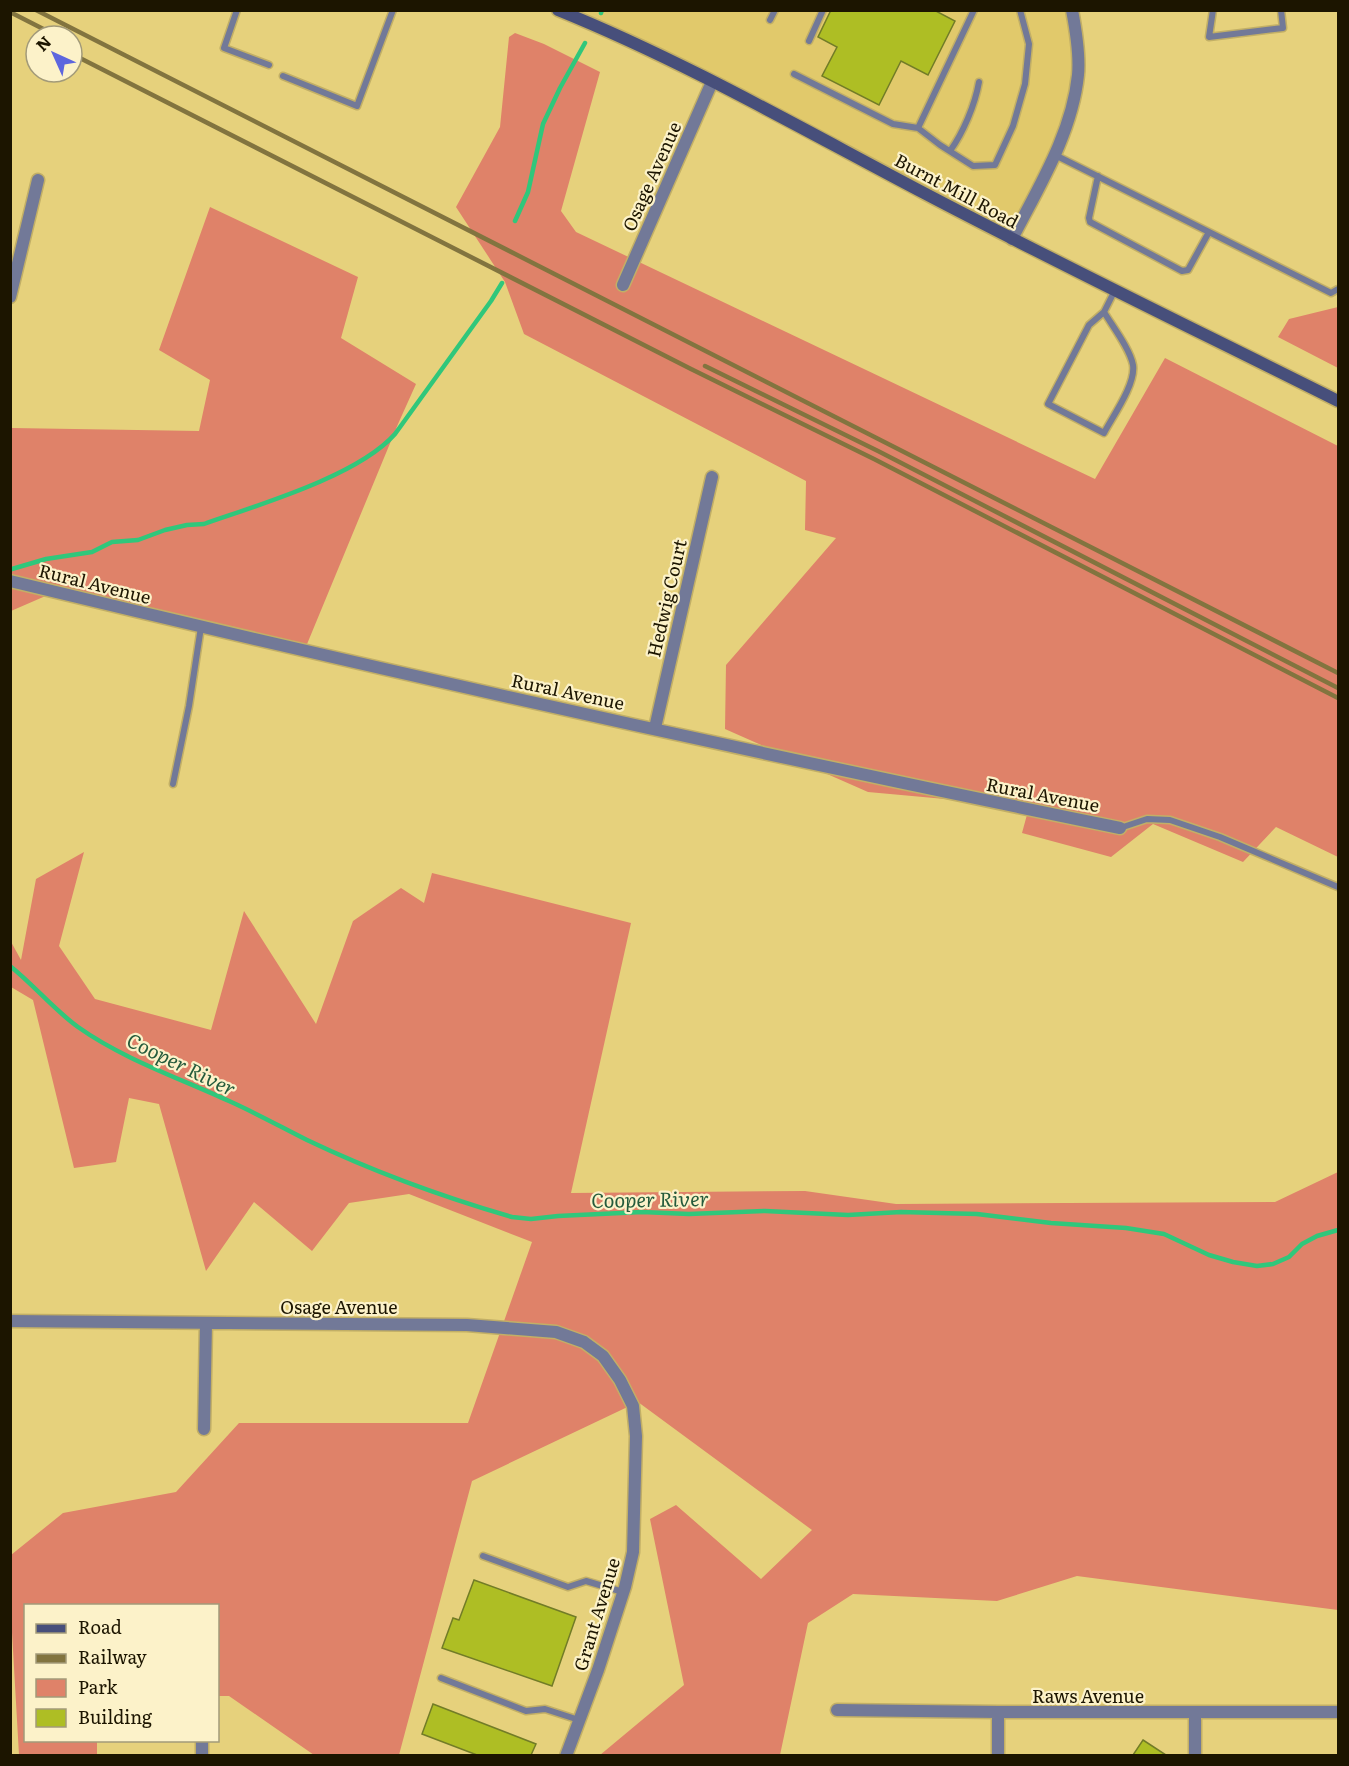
<svg xmlns="http://www.w3.org/2000/svg" width="1349" height="1766" viewBox="0 0 1349 1766" font-family="Literata,serif">
  <rect width="100%" height="100%" fill="#e6d17c"/>
  <path fill="#e1c96b" d="M558,11h514l2,89 -62,139 -300,-157z"/>
  <path fill="#df8269" d="M515,33l29,11 56,28 -39,139 15,21 519,247 70,-121 173,88v411l-62,-30 -33,35 -90,-38 -42,33 -89,-24 6,-22 -61,-10 -99,-9 -143,-63 1,-64 110,-127 -31,-8 1,-49 -282,-147 -19,-52 -49,-75 44,-80 9,-90z
    M210,207l148,70 -17,61 75,46 -18,40 -93,225 -248,-58 -46,20 -1,-177 2,-6 187,3 11,-51 -51,-30z
    M1338,307v61l-60,-31 11,-18z
    M84,852l-25,94 36,53 116,31 33,-119 72,113 37,-103 48,-33 23,15 8,-30 199,50 -60,270 234,-2 91,13 379,-2 63,-30v438l-261,-34 -80,25 -144,-7 -45,29 -28,132h-180l84,-70 -34,-166 26,-14 85,74 51,-49 -174,-128 -166,79 -73,274h-85l-85,-59h-11v-90h-192v134l71,1v14h-78l-8,-140v-60l52,-42 113,-21 63,-69h229l64,-181 -123,-48 -60,9 -37,48 -58,-49 -48,69 -47,-167 -30,-6 -13,64 -42,6 -41,-168 -22,-13 -1,-47 11,20 15,-81z"/>
  <g fill="none" stroke-linecap="round" stroke-linejoin="round">
    <path stroke="#30c77b" stroke-width="4.5" d="M601,13l1,-3
      M515,221l13,-29 15,-68 17,-36 25,-45
      M12,569l34,-10 46,-7 20,-10 26,-2 27,-10 22,-5 17,-1c54,-19 154,-48 191,-90l96,-133 11,-18
      M10,966c24,19 43,43 68,61 45,32 101,51 151,74 27,12 52,26 78,39 65,31 136,57 205,77l19,2 27,-3 84,-4 47,2 76,-3 83,4 53,-3 76,2 74,9 75,5 38,6 45,21 24,7 24,4 16,-2 16,-7 13,-13 15,-8 21,-6"/>
  </g>
  <path fill="#aebe24" stroke="#727c27" stroke-width="1.5" d="M831,10h103l21,11 -27,54 -27,-14 -22,44 -57,-29 15,-29 -19,-10z
    M474,1580l102,37 -24,69 -110,-38 11,-30 6,2z
    M433,1704l103,40 -5,11h-54l-55,-21z
    M1143,1740l23,15h-33z"/>
  <g fill="none" stroke-linecap="round" stroke-linejoin="round">
    <g stroke="#c2af66" stroke-width="9">
      <path id="service" d="M237,10l-13,38 45,17
        M974,10l-56,118 22,17 33,21 22,-1 18,-39 12,-42 4,-40 -9,-34
        M1213,10l-4,27 74,-9 -2,-18
        M770,20l5,-10
        M809,41l14,-31
        M794,74l99,50 25,4
        M283,76l74,30 36,-96
        M950,151c13,-18 25,-46 29,-69
        M1055,155l276,138 7,-4
        M1098,176l-9,42 1,4 92,49 6,-1 21,-38
        M1104,312c9,15 26,37 29,53 3,19 -20,51 -29,68l-56,-29 41,-79 15,-13 11,-22
        M173,784l16,-78 12,-79
        M1120,828l27,-9 23,1 50,17 118,50
        M483,1556l85,31 18,-6 37,11
        M441,1678l85,33 19,-2 34,11"/>
    </g>
    <g stroke="#c2af66" stroke-width="15">
      <path id="minor" d="M1012,239c26,-51 60,-105 66,-164 2,-21 -2,-44 -6,-65
        M623,285l89,-203
        M10,297l28,-117
        M10,581c369,89 738,171 1110,247
        M655,728l57,-251
        M10,1321l457,4 89,7 28,10 19,14 17,24 13,26 3,30 -3,116 -8,35 -27,83 -32,86
        M204,1429l2,-106
        M837,1710l161,2h340
        M1195,1713v43
        M202,1740v16
        M998,1756v-44"/>
    </g>
    <g stroke="#c2af66" stroke-width="15">
      <path id="secondary" d="M558,10c126,51 246,120 366,183 137,72 276,139 414,208"/>
    </g>
    <use href="#service" stroke="#727998" stroke-width="6"/>
    <use href="#minor" stroke="#727998" stroke-width="12"/>
    <use href="#secondary" stroke="#474f7b" stroke-width="12"/>
    <path stroke="#82743f" stroke-width="4.5" d="M36,10l1302,663
      M10,12l47,24
      M72,54l619,315 183,90 464,239
      M705,366l173,85 460,237"/>
  </g>
  <g text-anchor="middle" dominant-baseline="central" stroke-width="4.5" stroke-linejoin="round" paint-order="stroke">
    <g font-size="18" fill="#1c1500" stroke="#fcf2c9">
      <text transform="translate(651 176) rotate(-66)">Osage Avenue</text>
      <text transform="translate(957 190) rotate(28)">Burnt Mill Road</text>
      <text transform="translate(95 583) rotate(14)">Rural Avenue</text>
      <text transform="translate(666 598) rotate(-77)">Hedwig Court</text>
      <text transform="translate(568 691) rotate(12)">Rural Avenue</text>
      <text transform="translate(1043 794) rotate(11)">Rural Avenue</text>
      <text x="339" y="1306">Osage Avenue</text>
      <text transform="translate(596 1614) rotate(-73)">Grant Avenue</text>
      <text x="1088" y="1695">Raws Avenue</text>
    </g>
    <g font-size="20" font-style="italic" fill="#255b3c" stroke="#fcf2c9">
      <text transform="translate(182 1063) rotate(26)">Cooper River</text>
      <text transform="translate(650 1198) rotate(-1)">Cooper River</text>
    </g>
  </g>
  <rect width="1349" height="1766" fill="none" stroke="#1c1500" stroke-width="24"/>
  <rect x="24" y="1604" width="195" height="138" fill="#fcf2c9" stroke="#a29a79" stroke-width="1.5"/>
  <rect x="36" y="1624" width="30" height="9" fill="#474f7b" stroke="#a29a79" stroke-width="1.5"/>
  <text x="78" y="1634" font-size="18" fill="#1c1500">Road</text>
  <rect x="36" y="1654" width="30" height="9" fill="#82743f" stroke="#a29a79" stroke-width="1.5"/>
  <text x="78" y="1664" font-size="18" fill="#1c1500">Railway</text>
  <rect x="36" y="1679" width="30" height="18" fill="#df8269" stroke="#a29a79" stroke-width="1.5"/>
  <text x="78" y="1694" font-size="18" fill="#1c1500">Park</text>
  <rect x="36" y="1709" width="30" height="18" fill="#aebe24" stroke="#a29a79" stroke-width="1.5"/>
  <text x="78" y="1724" font-size="18" fill="#1c1500">Building</text>
  <g transform="translate(54 54) rotate(315)"><circle r="28" fill="#fcf2c9" stroke="#a29a79" stroke-width="1.5"/>
  <path d="M0-4.5L10 22L0 15L-10 22Z" fill="#5d66de"/>
  <text y="-9" font-size="16" font-weight="bold" text-anchor="middle" fill="#1c1500">N</text>
  </g>
</svg>
